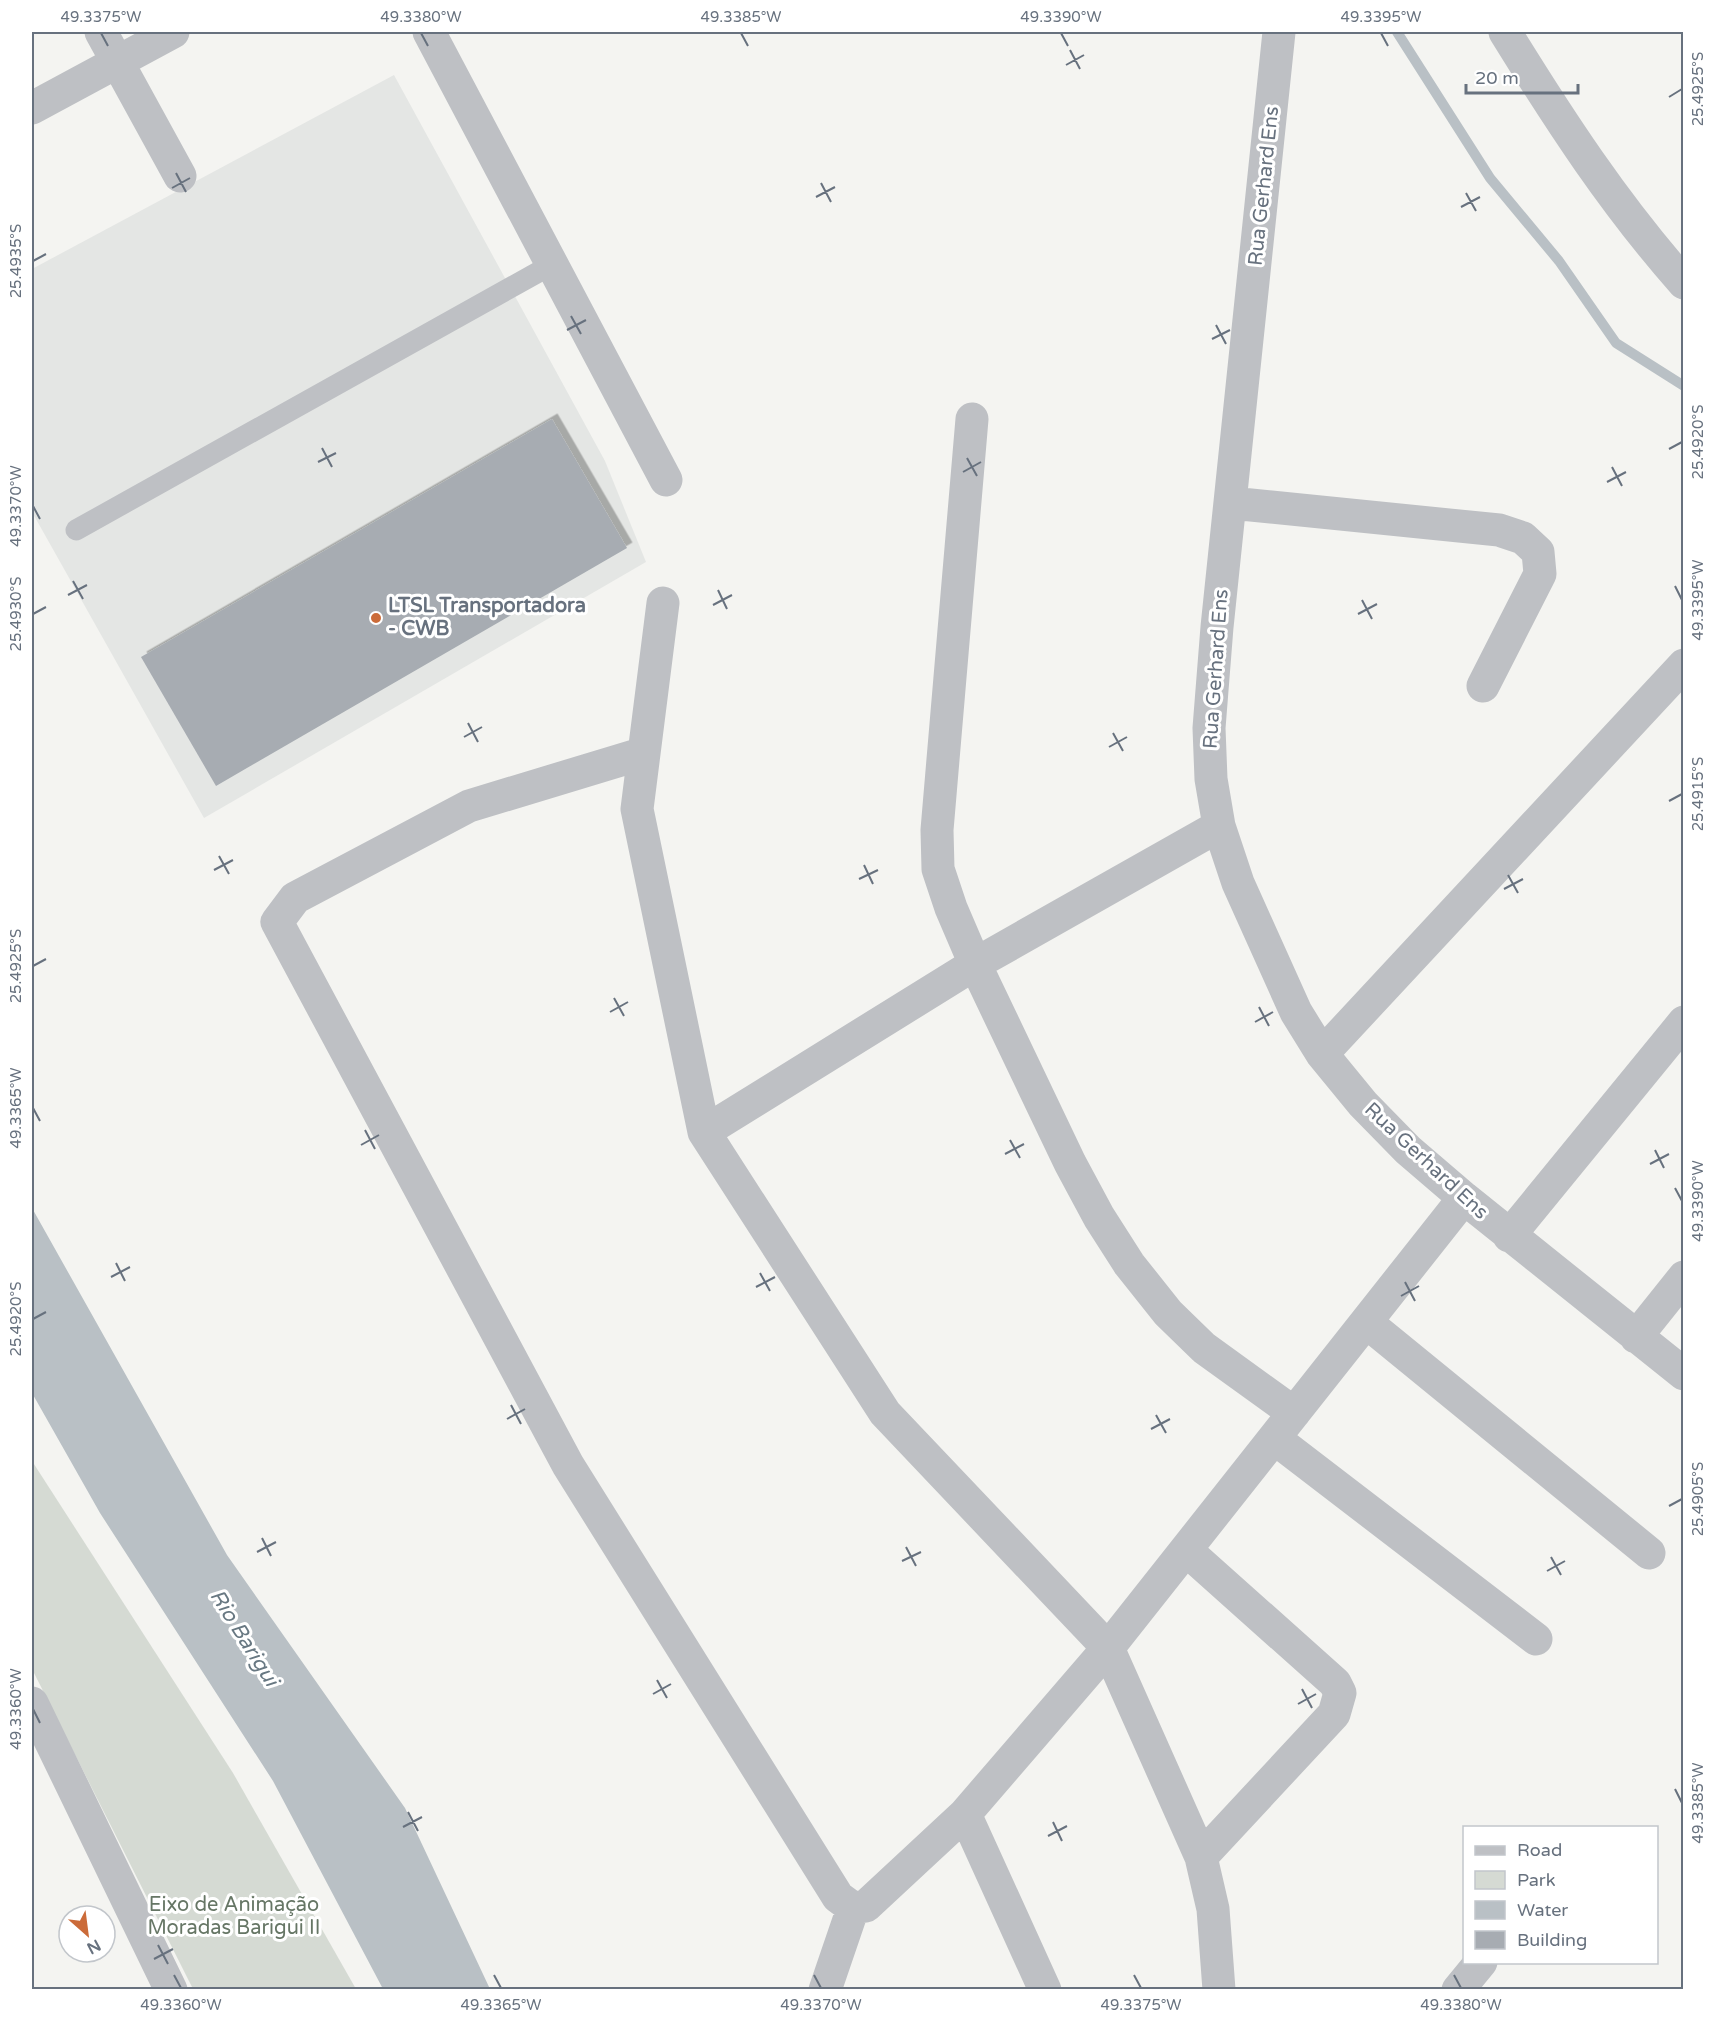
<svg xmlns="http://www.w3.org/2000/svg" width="1715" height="2021" viewBox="0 0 1715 2021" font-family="'Varela Round',sans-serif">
  <defs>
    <filter id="shadow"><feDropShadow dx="5.5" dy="-5.5" stdDeviation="0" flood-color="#0004"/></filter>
  </defs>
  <rect width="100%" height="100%" fill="#f4f4f1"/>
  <path fill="#e4e6e4" d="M394,75l211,386 41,101 -442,256 -172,-306v-243z"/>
  <path fill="#d5dad3" d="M32,1461l201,312 123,216h-163l-161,-320z"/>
  <path fill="#b9c0c5" d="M32,1208l195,347 178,253 85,181h-107l-110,-208 -173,-268 -68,-120z"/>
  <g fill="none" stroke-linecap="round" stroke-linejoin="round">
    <path stroke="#b9c0c5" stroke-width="10" d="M1397,32l93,146 69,83 57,82 68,43"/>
  </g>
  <path fill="#a7acb2" filter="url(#shadow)" d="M552,419l75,129 -411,238 -75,-129z"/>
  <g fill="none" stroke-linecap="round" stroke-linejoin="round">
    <path stroke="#bec0c4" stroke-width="21" d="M76,530l475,-265"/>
    <path stroke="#bec0c4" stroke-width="33" d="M101,32l79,144
      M429,32l237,448
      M1279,32l-62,595 -8,101 2,51 8,47 19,57 58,129 26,42 41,50 45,46 56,48 220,176
      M1505,32c55,89 109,172 179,251
      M32,108l141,-76
      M972,419l-35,411 1,39 13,39 24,56 95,199 29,54 30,47 39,49 36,35 90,65
      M1231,503l268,27 24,8 15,14 2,22 -57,112
      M663,603l-26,206 67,323 181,281 223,235 93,209 12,52 6,81
      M644,753l-175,53 -174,92 -18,24 291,543 270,432 15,11 13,-2 99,-92 143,-166 356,-450
      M1322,1054l362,-389
      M704,1132l271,-168 244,-138
      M1509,1236l175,-214
      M1366,1322l283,231
      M1636,1337l48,-60
      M1274,1438l262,201
      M1186,1550l149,133 5,10 -6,21 -133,143
      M32,1703l139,287
      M965,1814l80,176
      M825,1990l28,-82
      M1458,1990l23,-28"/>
  </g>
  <path fill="none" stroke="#67717e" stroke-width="2" d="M101,33l7,13M421,33l7,13M741,33l7,13M1061,33l7,13M1381,33l7,13M1070,50l10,19M1066,65l18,-10M1669,97l13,-8M176,173l10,19M821,183l10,19M172,188l18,-10M1466,193l10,18M816,197l19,-10M1461,207l19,-10M33,261l13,-7M571,316l10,18M1216,325l10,19M567,330l19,-10M1212,339l18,-9M322,448l10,19M1669,449l13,-7M967,458l10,18M318,462l18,-9M1612,467l10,19M963,472l18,-10M1607,482l19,-10M33,506l7,13M73,581l10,18M1675,586l7,14M718,590l9,19M68,595l19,-10M1362,600l10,19M713,605l19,-10M33,614l13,-7M1358,614l19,-10M468,723l10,19M1113,733l10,18M464,737l18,-10M1109,747l18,-10M1669,801l13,-7M219,856l10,18M864,865l9,19M214,870l19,-10M1508,875l10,18M859,879l19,-9M1504,889l19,-10M33,966l13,-7M614,998l10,18M1259,1007l10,19M610,1012l18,-10M1255,1022l18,-10M33,1108l7,13M365,1130l10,19M1010,1140l10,18M361,1145l18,-10M1655,1150l9,18M1005,1154l19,-10M1650,1164l19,-10M1675,1188l7,13M116,1263l9,18M760,1273l10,18M111,1277l19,-10M1405,1282l10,19M756,1287l19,-10M1401,1296l18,-10M33,1319l13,-7M511,1405l10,19M1156,1415l10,18M507,1419l18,-10M1151,1429l19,-10M1669,1506l13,-7M262,1538l9,18M906,1547l10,19M257,1552l19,-10M1551,1557l10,18M902,1561l19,-9M1547,1571l18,-10M657,1680l10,18M1302,1689l10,19M653,1694l18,-10M1298,1704l18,-10M33,1709l7,14M1675,1789l7,14M408,1812l10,19M1053,1822l9,19M403,1827l19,-10M1048,1836l19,-10M158,1945l10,19M154,1959l19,-10M174,1975l7,13M494,1975l7,13M814,1975l7,13M1134,1975l7,13M1454,1975l7,13"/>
  <circle fill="#cb6b39" stroke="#fff" stroke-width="2" cx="376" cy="618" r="6"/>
  <g text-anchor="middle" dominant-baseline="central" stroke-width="6" stroke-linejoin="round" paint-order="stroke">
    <g font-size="20" fill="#67717e" stroke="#fff">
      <text transform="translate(1264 186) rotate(-84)">Rua Gerhard Ens</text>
      <text transform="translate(1216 669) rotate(-86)">Rua Gerhard Ens</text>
      <text transform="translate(1426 1161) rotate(43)">Rua Gerhard Ens</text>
    </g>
    <g font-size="20" font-weight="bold" fill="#67717e" stroke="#fff" text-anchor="start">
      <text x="388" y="606">LTSL Transportadora<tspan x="388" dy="23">- CWB</tspan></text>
    </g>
    <g font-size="20" fill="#667665" stroke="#fff">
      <text x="234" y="1905">Eixo de Animação<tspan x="234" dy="23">Moradas Barigui II</tspan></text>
    </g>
    <g font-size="21" font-style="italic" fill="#687882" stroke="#fff">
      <text transform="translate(244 1638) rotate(58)">Rio Barigui</text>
    </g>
  </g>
  <rect width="1715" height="2021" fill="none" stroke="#ffffff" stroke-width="66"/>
  <rect x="1463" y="1826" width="195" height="138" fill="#ffffff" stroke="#c2c6cb" stroke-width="1.5"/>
  <rect x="1475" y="1846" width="30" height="9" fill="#bec0c4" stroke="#c2c6cb" stroke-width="1.5"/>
  <text x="1517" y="1856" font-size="18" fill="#67717e">Road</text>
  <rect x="1475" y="1871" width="30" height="18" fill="#d5dad3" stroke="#c2c6cb" stroke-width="1.5"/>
  <text x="1517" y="1886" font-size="18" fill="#67717e">Park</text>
  <rect x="1475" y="1901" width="30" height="18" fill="#b9c0c5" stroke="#c2c6cb" stroke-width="1.5"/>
  <text x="1517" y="1916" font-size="18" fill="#67717e">Water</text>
  <rect x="1475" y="1931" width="30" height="18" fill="#a7acb2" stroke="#c2c6cb" stroke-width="1.5"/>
  <text x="1517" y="1946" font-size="18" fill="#67717e">Building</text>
  <g transform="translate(87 1934) rotate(152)"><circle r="28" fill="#ffffff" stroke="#c2c6cb" stroke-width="1.5"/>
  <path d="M0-4.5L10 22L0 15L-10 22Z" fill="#cb6b39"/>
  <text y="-9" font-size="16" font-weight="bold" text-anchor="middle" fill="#67717e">N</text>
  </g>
  <path d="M1466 84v9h112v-9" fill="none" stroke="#67717e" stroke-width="3"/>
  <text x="1475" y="84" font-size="18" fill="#67717e" stroke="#ffffff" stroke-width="4.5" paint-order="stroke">20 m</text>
  <rect x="33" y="33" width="1649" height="1955" fill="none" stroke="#67717e" stroke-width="2"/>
  <g font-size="15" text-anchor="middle" fill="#67717e">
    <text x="101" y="22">49.3375°W</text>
    <text x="421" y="22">49.3380°W</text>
    <text x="741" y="22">49.3385°W</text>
    <text x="1061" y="22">49.3390°W</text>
    <text x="1381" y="22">49.3395°W</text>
    <text transform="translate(1698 89) rotate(-90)" y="5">25.4925°S</text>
    <text transform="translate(16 261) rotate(-90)" y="5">25.4935°S</text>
    <text transform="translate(1698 442) rotate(-90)" y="5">25.4920°S</text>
    <text transform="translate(16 506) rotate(-90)" y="5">49.3370°W</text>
    <text transform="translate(1698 600) rotate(-90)" y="5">49.3395°W</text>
    <text transform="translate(16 614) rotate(-90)" y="5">25.4930°S</text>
    <text transform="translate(1698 794) rotate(-90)" y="5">25.4915°S</text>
    <text transform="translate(16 966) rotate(-90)" y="5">25.4925°S</text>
    <text transform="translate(16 1108) rotate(-90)" y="5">49.3365°W</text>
    <text transform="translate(1698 1201) rotate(-90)" y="5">49.3390°W</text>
    <text transform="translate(16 1319) rotate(-90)" y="5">25.4920°S</text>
    <text transform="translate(1698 1499) rotate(-90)" y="5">25.4905°S</text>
    <text transform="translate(16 1709) rotate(-90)" y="5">49.3360°W</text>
    <text transform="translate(1698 1803) rotate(-90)" y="5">49.3385°W</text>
    <text x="181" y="2010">49.3360°W</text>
    <text x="501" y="2010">49.3365°W</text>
    <text x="821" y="2010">49.3370°W</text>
    <text x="1141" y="2010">49.3375°W</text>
    <text x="1461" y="2010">49.3380°W</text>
  </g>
</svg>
